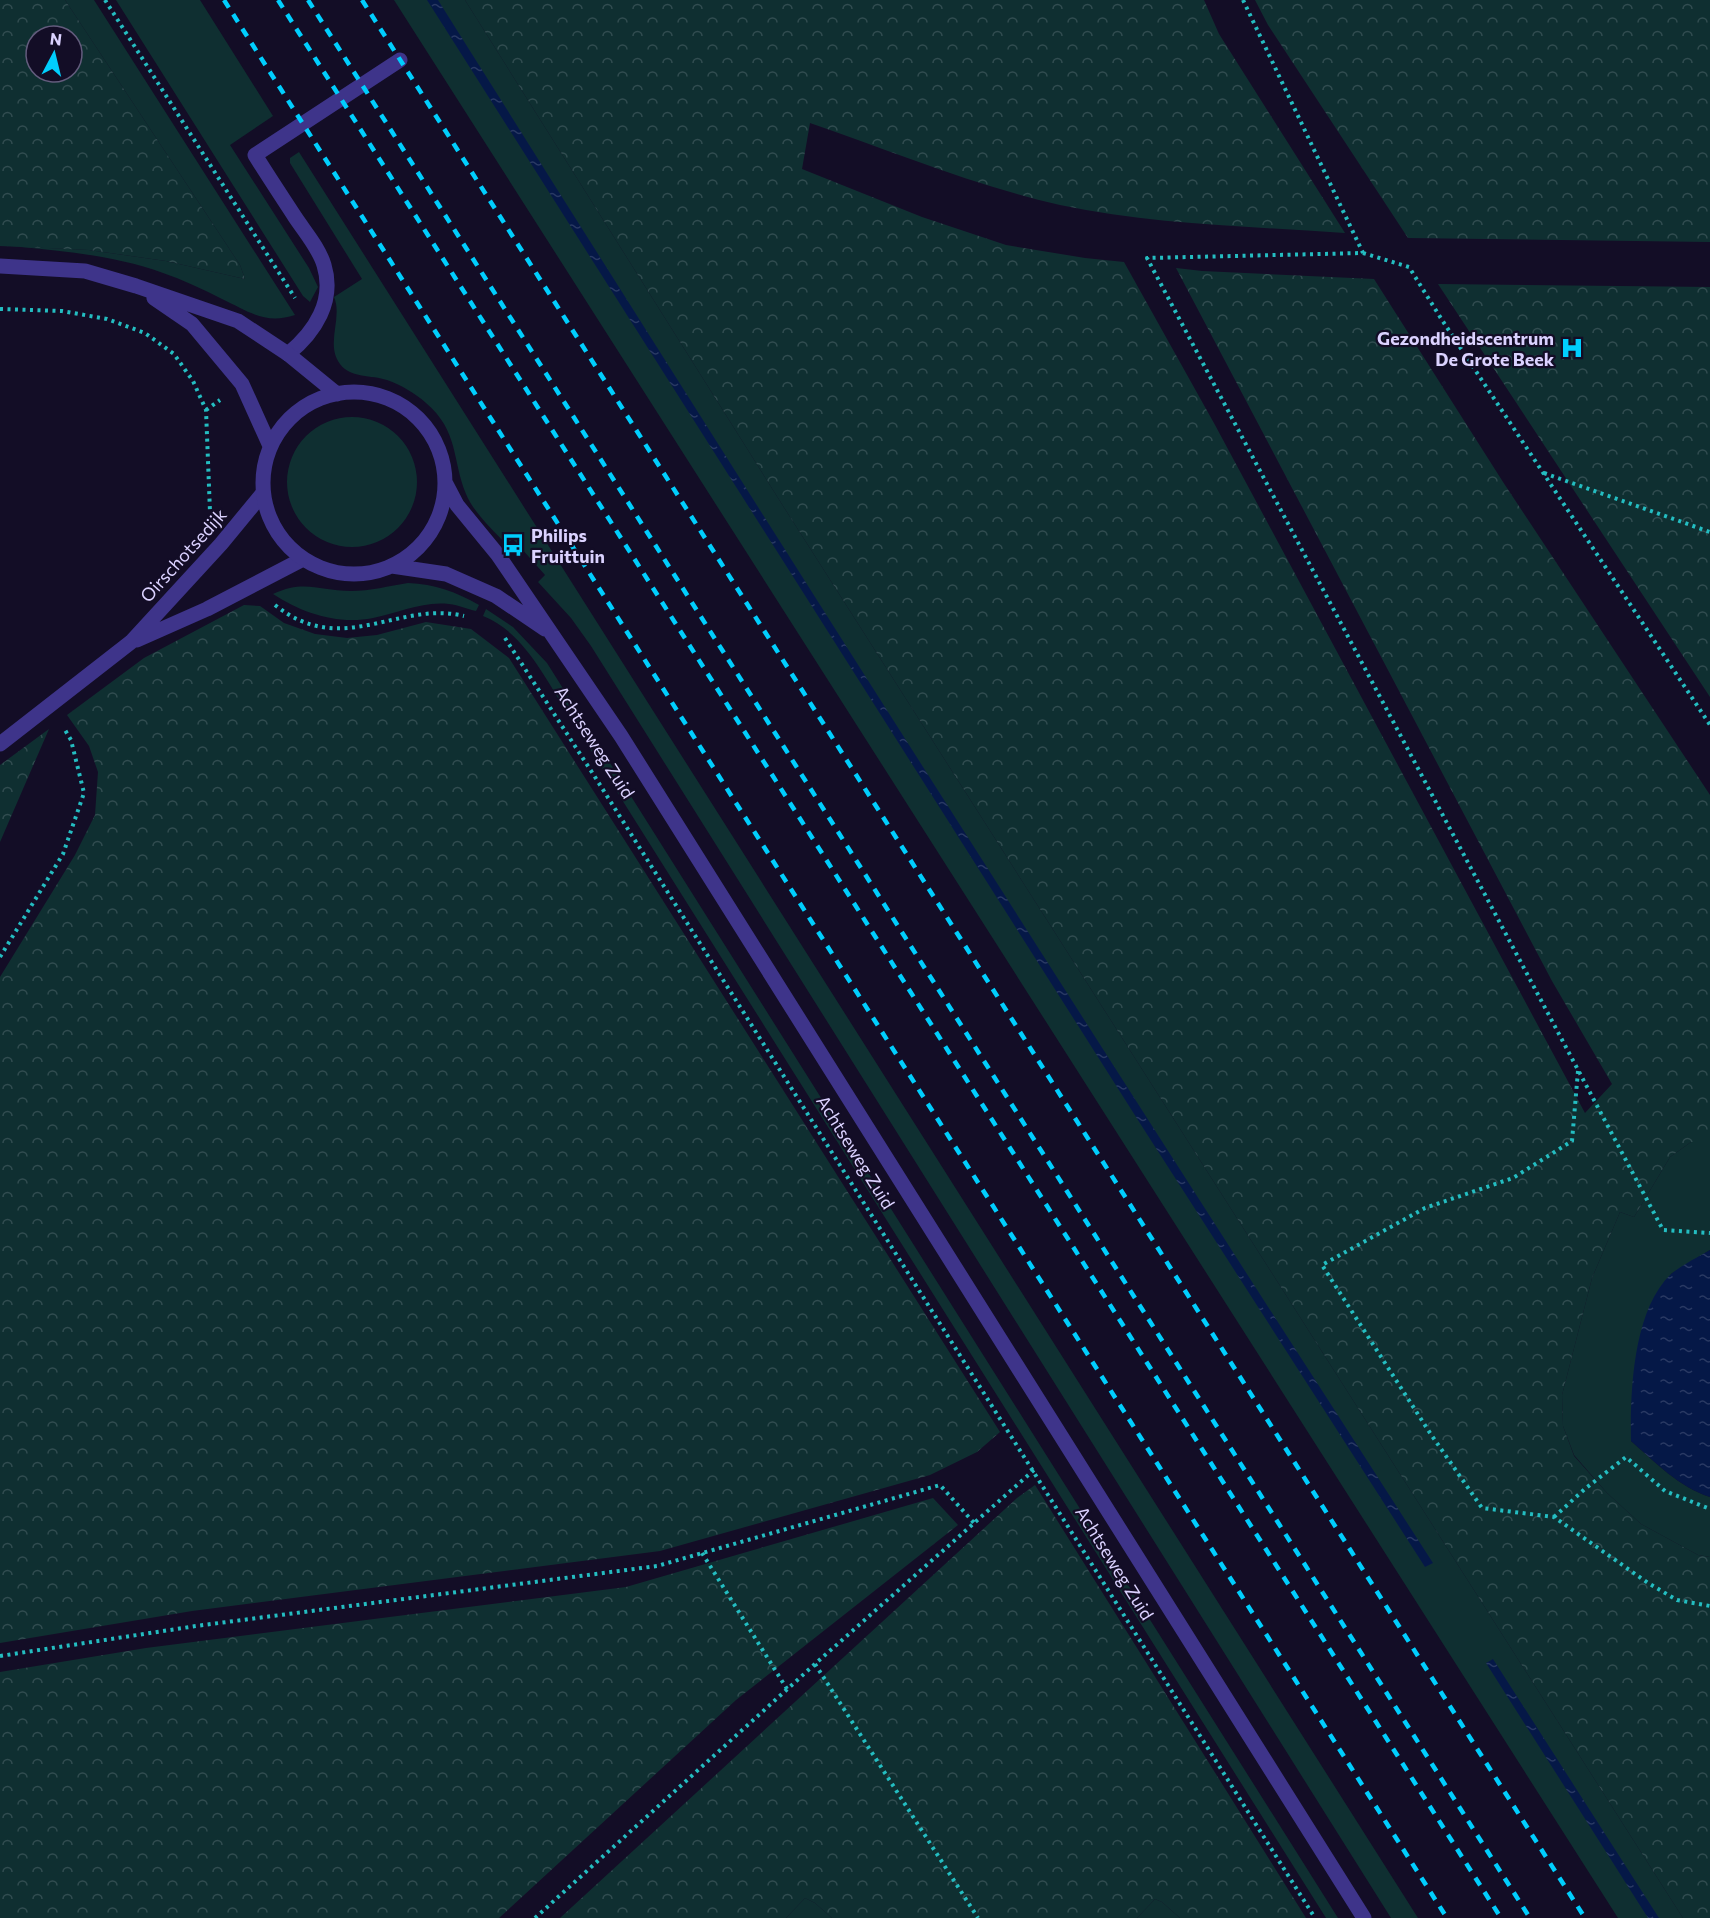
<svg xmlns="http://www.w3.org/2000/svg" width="1710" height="1918" viewBox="0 0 1710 1918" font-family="Commissioner,sans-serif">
  <defs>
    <pattern id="forest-crowns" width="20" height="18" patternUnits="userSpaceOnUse" patternTransform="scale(1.5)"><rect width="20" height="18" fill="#0f2f31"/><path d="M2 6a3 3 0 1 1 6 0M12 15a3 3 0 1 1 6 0" fill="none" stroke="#314c50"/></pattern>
    <pattern id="water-ripples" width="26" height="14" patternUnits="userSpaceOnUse" patternTransform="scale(1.5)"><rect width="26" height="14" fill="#051847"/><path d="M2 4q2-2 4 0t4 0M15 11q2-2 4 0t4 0" fill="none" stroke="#293963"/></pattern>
  </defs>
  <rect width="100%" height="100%" fill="#130d26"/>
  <path fill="#0f2f31" d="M65,0h29l201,315c-30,10 -47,-4 -73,-16 -19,-10 -39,-19 -59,-26 -49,-18 -102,-22 -153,-27l79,4 77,11 79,18 -5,-14z
    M116,0h84l73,116 -43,29 79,123 9,19 -8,15 -7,-6z
    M394,0h71l320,509 898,1409h-65z
    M299,152l1119,1766h-27l-800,-1272 -20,-28 -33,-36 7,-7 -32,-36 -7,5c-14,-15 -32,-31 -40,-50 -14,-34 -7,-63 -40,-91 -11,-10 -25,-18 -39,-23 -15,-5 -37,-2 -47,-16 -15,-20 3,-46 -6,-67l28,-18 -72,-116v-5z
    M287 482a65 65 0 1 1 130 0a65 65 0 1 1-130 0Z
    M408,583c27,1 48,9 71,22l-3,6c-9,-2 -17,-6 -27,-7 -27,-3 -50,9 -76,14 -36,7 -71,-5 -100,-24 32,-15 46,-3 78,-3 19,0 38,-5 57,-8z
    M486,609l27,18 34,36 791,1255h-12l-758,-1204c-22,-34 -44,-82 -85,-98z
    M1691,1142h19v108l-39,24 -40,167c24,21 48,46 79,56v60l-12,-2 -57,-31 -34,-31 -33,-38 -11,-29 -1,-31 30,-117 28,-66 14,5 36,-60z
    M805,1898l10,5 17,15h-46z
    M1155,1899l7,3 18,16h-43z"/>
  <path fill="url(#forest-crowns)" fill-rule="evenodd" d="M0,0h65l175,265 5,14 -79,-18 -77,-11 -89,-4zM36,36h36v36h-36z
    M465,0h739l15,34 126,199c-95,-7 -192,-8 -285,-28 -85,-19 -168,-54 -250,-82l-8,46 120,48 84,28 79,13 39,4 91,163 370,688 27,-29 -60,-103 -376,-713 26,3 172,8 129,203 207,313v347h-19l-21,15 -36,60 -14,-5 -28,66 -30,117 1,31 11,30 33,37 34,31 57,31 12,2v361h-27l-898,-1409z
    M1255,0h455v242l-302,-4 -140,-213z
    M1438,284l272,3v410z
    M244,605l16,1 24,17 31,11 32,4 30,-3 49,-13 45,7 38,29 491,774 -23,20 -47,23 -270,76 -468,60 -192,32v-666l75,-122 20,-40 3,-43 -9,-26 -22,-31 77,-57z
    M49,729l-49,113v-77z
    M1035,1485l271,433h-126l-18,-16 -7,-3 -18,19h-305l-17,-15 -10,-5 -19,20h-226l457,-420z
    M933,1498l25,27 -222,175 -237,218h-499v-246l146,-24 480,-61z"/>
  <path fill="url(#water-ripples)" d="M427,0h11c329,523 660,1044 995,1563l-8,4 -282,-439z
    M1710,1250v247c-31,-10 -55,-35 -79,-56 -1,-50 2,-131 40,-167 11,-9 27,-17 39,-24z
    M1493,1659l166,259h-11l-162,-255z"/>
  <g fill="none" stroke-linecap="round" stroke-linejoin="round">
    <path stroke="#24bdc1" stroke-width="4" stroke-dasharray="3 4.5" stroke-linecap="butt" d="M105,0l190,298
      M1243,0l120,253 -216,5 516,972 47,3
      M1363,253l46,14 33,53 268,405
      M0,309l62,2 45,8 38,14 29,21 19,27 13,29 4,102
      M206,410l14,-10
      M1544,473l166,59
      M275,605c67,54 123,-5 189,11
      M505,638l90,139 720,1141
      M0,957l63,-103 21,-61 -13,-53 -6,-10
      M1578,1071l-6,70 -59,37 -88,30 -103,57 108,168 52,75 72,9 94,66 29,17 33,6
      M1554,1517l32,-29 40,-31 39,34 45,18
      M702,1553l85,136
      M0,1656l196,-30 461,-60 283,-81 34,38
      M815,1664l163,254
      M535,1918l280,-254 219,-194"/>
    <path stroke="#3e348a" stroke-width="15" d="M288,354c27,-22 47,-53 36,-89 -5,-17 -19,-33 -29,-48 -13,-20 -27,-41 -40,-62l145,-95"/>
    <path stroke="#3e348a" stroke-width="15" d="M137,640l70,-31 96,-50
      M0,744l131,-102 90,-98 42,-51"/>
    <path stroke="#3e348a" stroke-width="15" d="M0,266l85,5 51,15 102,35 50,33 49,40
      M154,298l38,26 50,60 28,62
      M263 483a91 91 0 1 1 182 0a91 91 0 1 1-182 0Z
      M446,484l11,21 41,50 123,181 743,1182
      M392,566l54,8 50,22 49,33"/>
    <path stroke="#00cefd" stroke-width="4.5" stroke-dasharray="9 8" stroke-linecap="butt" d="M224,0l1223,1918
      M278,0l1223,1918
      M308,0l1222,1918
      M362,0l1223,1918"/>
  </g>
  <defs>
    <g id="hospital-bare" transform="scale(1.8)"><path d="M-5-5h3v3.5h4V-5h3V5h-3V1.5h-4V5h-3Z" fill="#00cefd" stroke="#130d26" stroke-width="2.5" paint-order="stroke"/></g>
    <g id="bus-bare" transform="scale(1.8)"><path d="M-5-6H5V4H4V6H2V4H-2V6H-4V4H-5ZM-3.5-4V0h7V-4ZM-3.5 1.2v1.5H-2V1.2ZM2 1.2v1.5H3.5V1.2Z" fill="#00cefd" stroke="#130d26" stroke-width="2.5" paint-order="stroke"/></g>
  </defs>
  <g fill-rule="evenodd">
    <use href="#hospital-bare" x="1572" y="348"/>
    <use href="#bus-bare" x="513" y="545"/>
  </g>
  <g text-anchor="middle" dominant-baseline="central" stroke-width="4.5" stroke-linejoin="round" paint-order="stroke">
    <g font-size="18" font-weight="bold" fill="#dbd2ff" stroke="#130d26" text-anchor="end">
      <text x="1554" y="338">Gezondheidscentrum<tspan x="1554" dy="21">De Grote Beek</tspan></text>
      <text x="531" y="535" text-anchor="start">Philips<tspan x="531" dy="21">Fruittuin</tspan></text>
    </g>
    <g font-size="18" fill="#dbd2ff" stroke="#130d26">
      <text transform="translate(183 555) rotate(-48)">Oirschotsedijk</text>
      <text transform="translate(595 742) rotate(57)">Achtseweg Zuid</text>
      <text transform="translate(856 1152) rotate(58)">Achtseweg Zuid</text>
      <text transform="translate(1115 1563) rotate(58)">Achtseweg Zuid</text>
    </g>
  </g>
  <g transform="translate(54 54) rotate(7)"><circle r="28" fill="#130d26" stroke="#635c7d" stroke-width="1.5"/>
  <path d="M0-4.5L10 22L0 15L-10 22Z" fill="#00cefd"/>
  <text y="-9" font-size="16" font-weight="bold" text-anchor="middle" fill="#dbd2ff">N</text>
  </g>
</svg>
